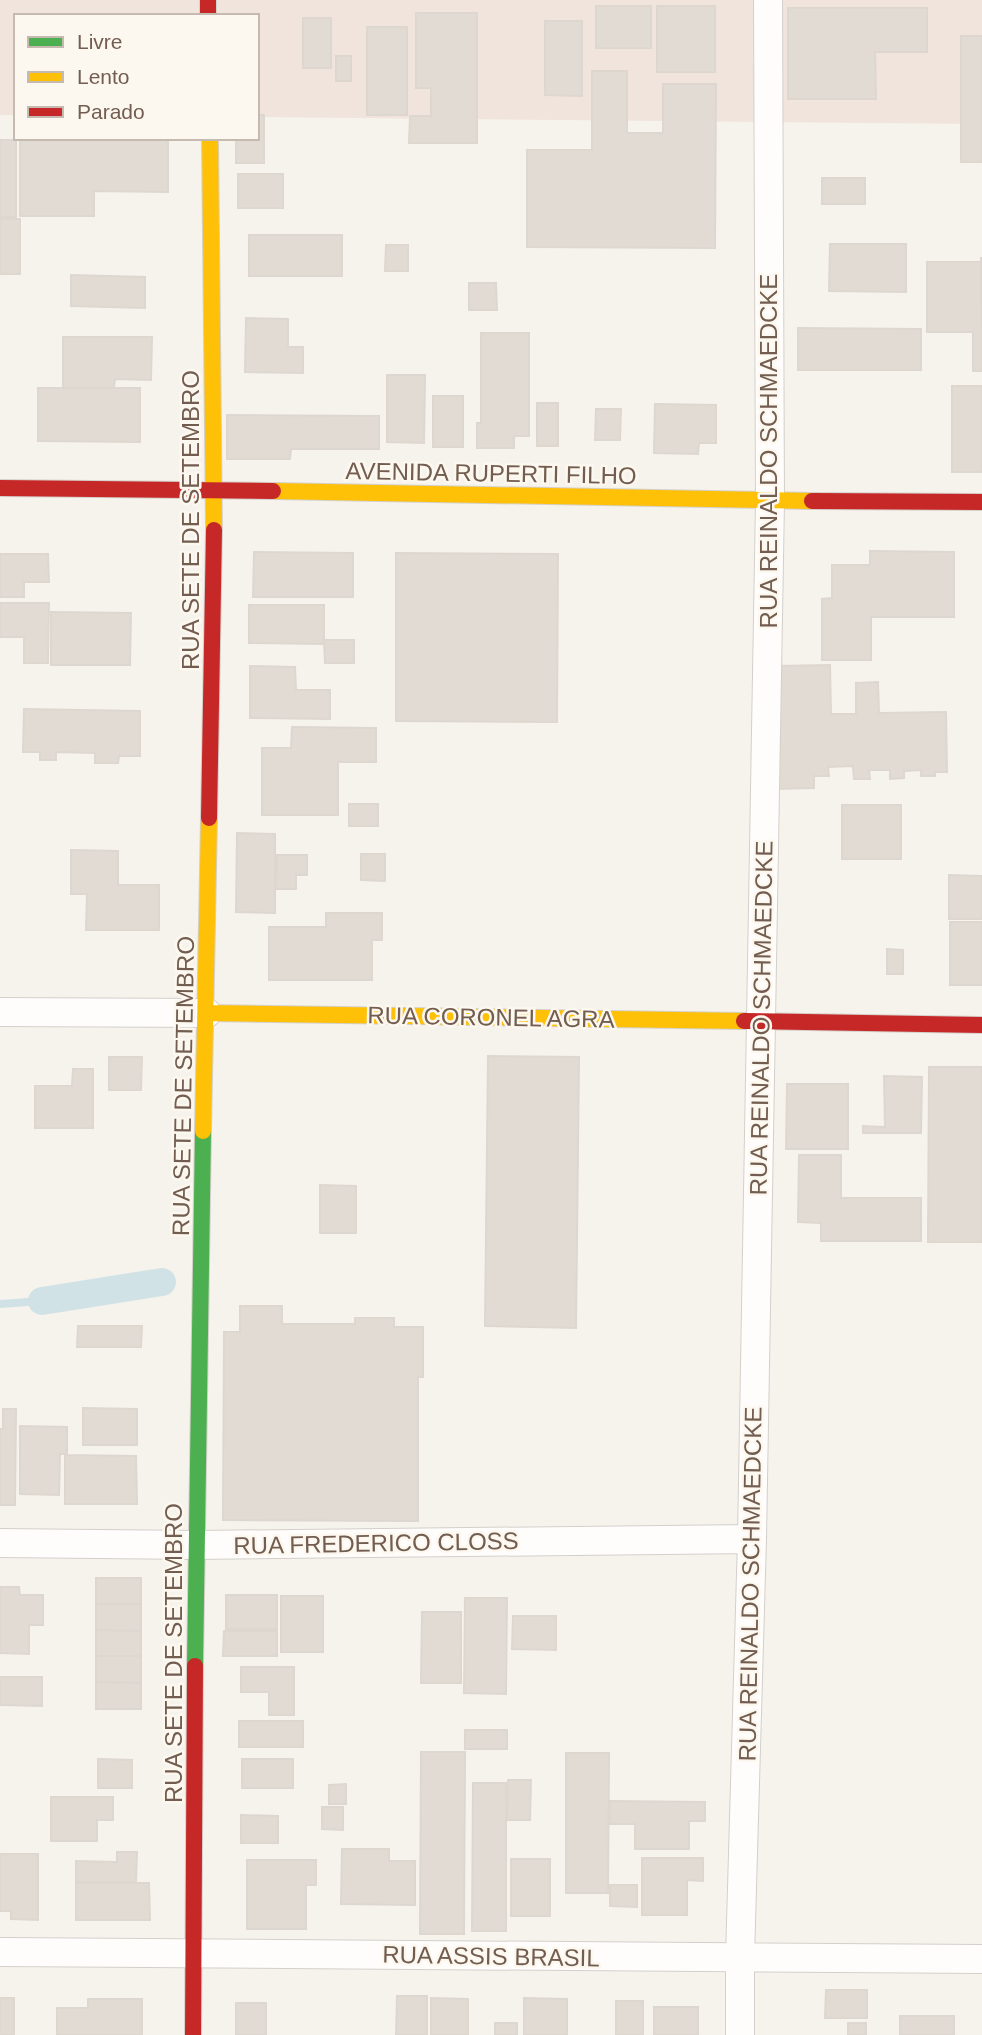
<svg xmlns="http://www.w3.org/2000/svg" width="982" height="2035" viewBox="0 0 982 2035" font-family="Helvetica,sans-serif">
  <rect width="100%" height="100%" fill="#f6f3ed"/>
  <path fill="#f0e4dc" d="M0,0h982v124l-725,-7v-101h-241v99h-16z"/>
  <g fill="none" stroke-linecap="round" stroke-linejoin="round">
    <path stroke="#d0e2e5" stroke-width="8" d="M0,1304l42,-3"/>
    <path stroke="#d0e2e5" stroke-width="28" d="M42,1301l120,-19"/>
  </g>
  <path fill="#e2dbd4" stroke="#ded7d0" stroke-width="2" d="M596,6h55v42h-55z
    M657,6h58v66h-58z
    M788,8h139v44h-52l1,47h-88z
    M416,13h61v130h-68l1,-27h21v-28h-15z
    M303,18h28v50h-28z
    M545,21h37v75l-37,-1z
    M367,27h40v88h-40z
    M961,36h21v126h-21z
    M336,56h15v25h-15z
    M592,71h35v62h36v-49h53l-1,164 -188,-1v-97h65z
    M257,115h7v48h-28v-25h21z
    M20,138h148v54l-74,-1v25h-74z
    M0,140h16v77h-16z
    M238,174h45v34h-45z
    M822,178h43v26h-43z
    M0,219h20v55h-20z
    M249,235h93v41h-93z
    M830,244h76v48l-77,-1z
    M386,245h22v26h-23z
    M981,257l1,114h-9v-39h-46v-70h54z
    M71,275l74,2v31l-74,-2z
    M469,283h27l1,27h-28z
    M246,318l42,1v28h15v26l-58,-1z
    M798,328l123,1v41h-123z
    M481,333h48v103h-15v12h-37v-25h4z
    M63,337h89l-1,43 -36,-1 -1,9h-51z
    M387,375h38l-1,68 -37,-1z
    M952,386h30v86h-30z
    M38,388h102v54l-102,-1z
    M433,396h30v51h-30z
    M537,403h21v43h-21z
    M655,404l61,1v38h-17l-1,11 -44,-1z
    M596,409h25l-1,31h-25z
    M227,415l152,1v33h-88l-1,10h-63z
    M870,551l84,1v65h-83v43h-49v-61l10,-1v-33h38z
    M254,552l99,1v44h-100z
    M396,553l162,1 -1,168 -161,-1z
    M0,554h48l1,28h-25v15h-24z
    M0,603h49l-1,60h-24v-26h-24z
    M249,605h75v39l-75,-1z
    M51,612l80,1 -1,52h-79z
    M324,640h30v23h-29z
    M830,665l1,49h25v-31l22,-1 1,31 67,-1 1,60h-12v4h-14v-6l-17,1v7l-14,1v-9h-21l1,9h-16l-1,-13 -25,1 1,9h-15v12l-39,1 -3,-123z
    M250,666l45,1 1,23h34v29l-80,-1z
    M24,709l116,2v45h-21l-1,7h-23v-10l-39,-1v8h-16v-8h-17z
    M292,727l84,1v34h-38v53h-76v-67h29z
    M349,804h29v22h-29z
    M842,805h59v54h-59z
    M237,833l38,1v79l-39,-1z
    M71,850l47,1v34h41v45h-73l1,-36h-16z
    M361,854h24v27l-24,-1z
    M277,855h30v20h-11v14h-20z
    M949,875l33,1v43h-33z
    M326,913h56v27h-10v40h-103v-53h57z
    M950,922h32v63h-32z
    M887,949l16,1v24h-16z
    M488,1056l91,1 -3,271 -91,-2z
    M109,1057h33l-1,33h-32z
    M929,1067h53v175h-54z
    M73,1069h20v59h-58v-42h37z
    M884,1076l38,1 -1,56h-58v-7l22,1z
    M787,1084h61v65h-62z
    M799,1155h42v43h80v43h-100v-18l-23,-1z
    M320,1185l36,1v47h-36z
    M240,1306h42v18h73v-6h39v9h29v50h-5v144l-195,-1 1,-188h16z
    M78,1326h64l-1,21h-64z
    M83,1408l54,1v36h-54z
    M3,1409h13l-1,96h-15v-76h3z
    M20,1426l47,1v27h-7l-1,41 -39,-1z
    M65,1455l71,1 1,48h-72z
    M96,1578h45v26h-45z
    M0,1587h19l1,8h23v30h-14v29l-29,-1z
    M226,1595h51v34h-51z
    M281,1596h42v56h-42z
    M465,1598h42l-1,96 -42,-1z
    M96,1604h45v27l-45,-1z
    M422,1612h39v71h-40z
    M513,1616h43v34l-44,-1z
    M96,1630l45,1v25h-45z
    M224,1631h53v25h-54z
    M96,1656h45v27l-45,-1z
    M241,1667h53v48h-25v-23h-28z
    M0,1677h42v29l-42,-1z
    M96,1682l45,1v26h-45z
    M239,1721h64v26h-64z
    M465,1730h42v19h-42z
    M421,1752h44l-1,182h-44z
    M566,1753h43l-1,140h-42z
    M98,1759l34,1v28h-34z
    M242,1759h51v29h-51z
    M508,1780h23l-1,40h-23z
    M473,1783h33v148h-34z
    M346,1784v20h-17v-19z
    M51,1797h62v23h-16v21h-46z
    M610,1801l95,1v19h-16v28h-54v-25h-25z
    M322,1807h21v23l-21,-1z
    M241,1815l37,1v27h-37z
    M342,1849h47v12h26v44l-74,-1z
    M117,1852h20l-1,30h-60v-21l41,1z
    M0,1854h38v66l-27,-1v-8h-11z
    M642,1858h61v23l-16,-1v35h-45z
    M511,1859h39v57h-39z
    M247,1860h69v25h-10v44h-59z
    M76,1883h73l1,37h-74z
    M610,1885h27v22l-27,-1z
    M826,1990h41v28h-42z
    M397,1996h30v39h-31z
    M0,1998h14v37h-14z
    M431,1998l37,1v36h-37z
    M524,1998l43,1v36h-43z
    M88,1999h54v36h-85v-27h31z
    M616,2001h27v34h-27z
    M236,2003h30v32h-30z
    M654,2007h44v28h-44z
    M900,2016h54v19h-54z
    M495,2023h22v12h-22z
    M848,2023h18v12h-18z"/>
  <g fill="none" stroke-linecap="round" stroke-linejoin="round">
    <g stroke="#d4cfca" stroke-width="30">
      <path id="street" d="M0,1012l207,1
        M0,1543l196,2 556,-6
        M0,1952l982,7
        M740,2035v-77l12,-419 18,-1037 -2,-502"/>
    </g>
    <g stroke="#d5d0ca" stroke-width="18">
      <path id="fast" d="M195,1666l8,-535"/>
    </g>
    <g stroke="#d5d0ca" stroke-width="18">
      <path id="slow" d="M210,138l4,392
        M273,491l539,10
        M207,1013l537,8
        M203,1131l6,-313"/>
    </g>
    <g stroke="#d5d0ca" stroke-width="18">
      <path id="jam" d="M208,0v16
        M0,488l273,3
        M812,501l170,1
        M209,818l5,-288
        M744,1021l238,4
        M193,2035l2,-369"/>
    </g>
    <use href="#street" stroke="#fefdfc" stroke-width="28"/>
    <use href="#fast" stroke="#4caf50" stroke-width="16"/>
    <use href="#slow" stroke="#ffc107" stroke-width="16"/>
    <use href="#jam" stroke="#c62828" stroke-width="16"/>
  </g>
  <g text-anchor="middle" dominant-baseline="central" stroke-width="5" stroke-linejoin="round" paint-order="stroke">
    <g font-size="24" fill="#725d50" stroke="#fdf8ef">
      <text transform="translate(768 451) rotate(-90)">RUA REINALDO SCHMAEDCKE</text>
      <text transform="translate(491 473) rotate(1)">AVENIDA RUPERTI FILHO</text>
      <text transform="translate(190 520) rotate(-90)">RUA SETE DE SETEMBRO</text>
      <text transform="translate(491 1017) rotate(1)">RUA CORONEL AGRA</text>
      <text transform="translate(761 1018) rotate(-89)">RUA REINALDO SCHMAEDCKE</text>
      <text transform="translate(183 1086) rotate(-89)">RUA SETE DE SETEMBRO</text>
      <text transform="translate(376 1543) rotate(-1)">RUA FREDERICO CLOSS</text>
      <text transform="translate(750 1584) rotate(-89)">RUA REINALDO SCHMAEDCKE</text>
      <text transform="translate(173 1653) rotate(-90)">RUA SETE DE SETEMBRO</text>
      <text transform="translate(491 1956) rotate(1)">RUA ASSIS BRASIL</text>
    </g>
  </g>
  <rect x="14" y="14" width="245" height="126" fill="#fdf8ef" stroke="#c5baaf" stroke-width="2"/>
  <rect x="28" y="37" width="35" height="10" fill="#4caf50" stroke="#c5baaf" stroke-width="2"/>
  <text x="77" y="49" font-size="21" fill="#725d50">Livre</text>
  <rect x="28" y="72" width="35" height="10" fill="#ffc107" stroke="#c5baaf" stroke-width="2"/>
  <text x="77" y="84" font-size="21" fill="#725d50">Lento</text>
  <rect x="28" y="107" width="35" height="10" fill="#c62828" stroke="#c5baaf" stroke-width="2"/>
  <text x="77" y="119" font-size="21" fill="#725d50">Parado</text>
</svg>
